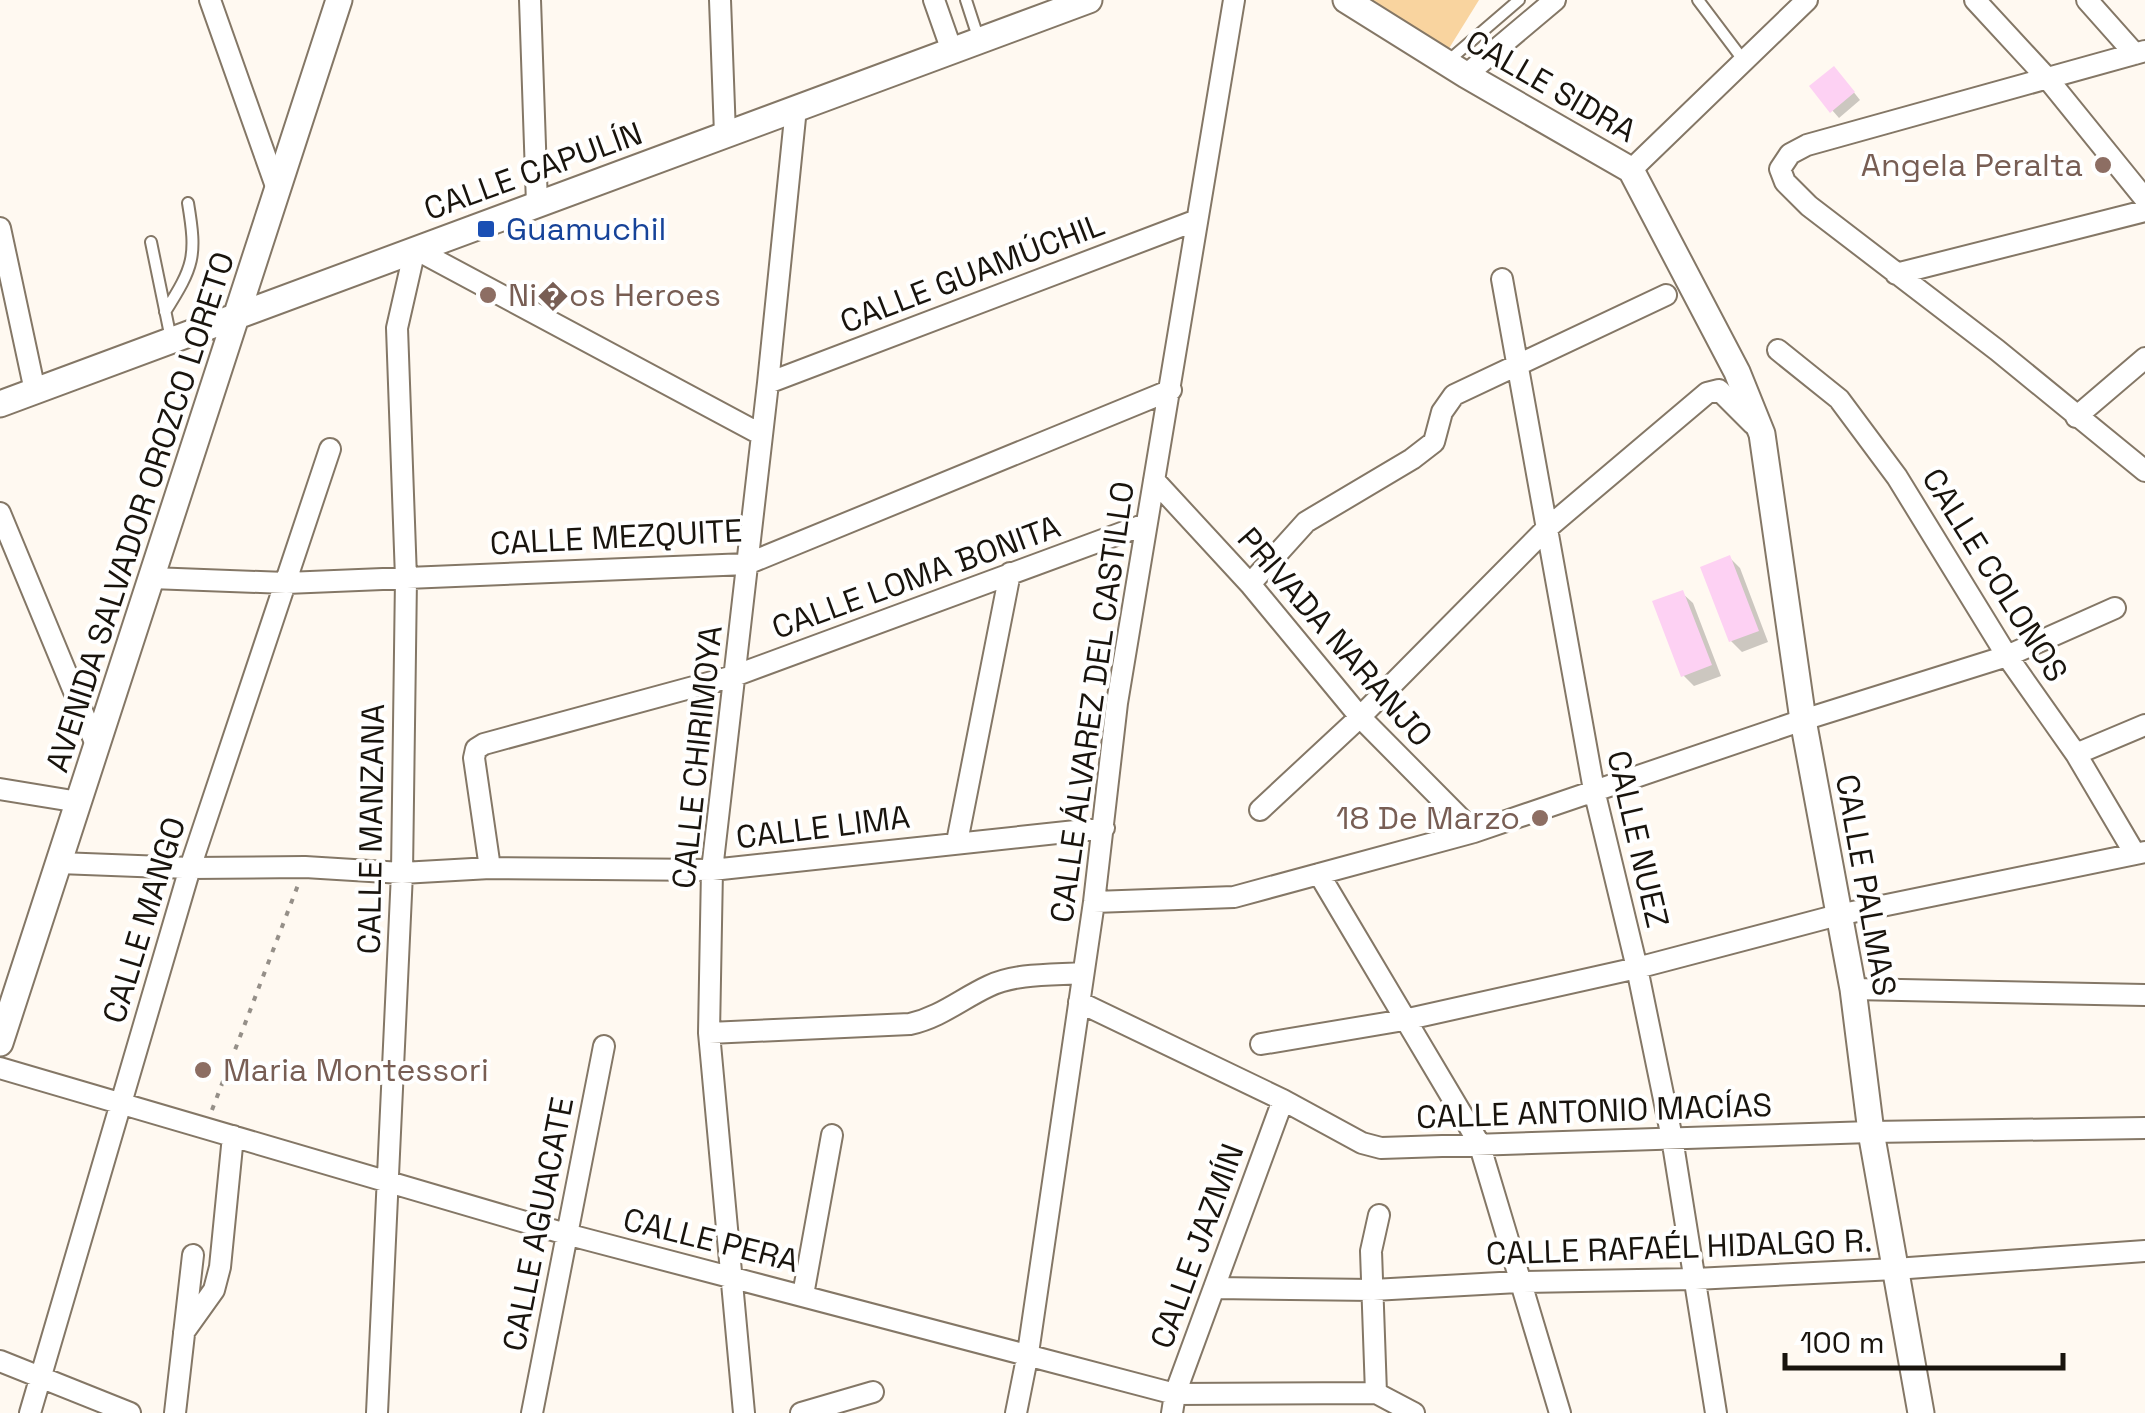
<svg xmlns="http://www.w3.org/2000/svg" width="2145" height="1413" viewBox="0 0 2145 1413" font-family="'Space Grotesk',sans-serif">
  <rect width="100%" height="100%" fill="#fff9f1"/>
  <path fill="#f9d49f" d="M1365,0h114l-31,50z"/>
  <path fill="#0003" d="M1840,75l20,25 -21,18 -27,-31z
    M1730,558l10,10 28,74 -26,10 -11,-11z
    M1682,593l11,10 28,73 -27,10 -10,-10z"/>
  <path fill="#fdd1f3" d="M1834,66l21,26 -25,21 -21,-27z
    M1730,555l29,76 -30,11 -29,-75z
    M1683,590l29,75 -31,12 -29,-76z"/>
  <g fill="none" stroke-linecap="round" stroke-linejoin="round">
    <g stroke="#847766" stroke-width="14">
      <path id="service" d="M966,0l13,40
        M1698,0l46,61
        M1448,61l71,-61
        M151,242l20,97
        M165,312c29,-46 32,-55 23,-109"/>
    </g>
    <g stroke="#847766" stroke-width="24">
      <path id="minor" d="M210,0l68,192
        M530,0l7,204
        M720,0l5,134
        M934,0l18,51
        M1975,0l72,78 98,121
        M2087,0l48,54
        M2145,51l-338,94 -17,9 -10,15 5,13 24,24 188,144 148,121
        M1466,75l89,-75
        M1631,170l176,-170
        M0,228l35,163
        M1896,274l249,-63
        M1502,279l92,511 43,178 35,170 44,275
        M1778,350l61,49 58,78 110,179 69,98 59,100
        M768,383l429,-163
        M2076,417l69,-59
        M1154,480l96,104 110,133 114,115
        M0,513l97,234
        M151,578l135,5 461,-19 424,-174
        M1250,584l56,-62 106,-63 22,-17 8,-30 12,-17 212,-100
        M2076,754l69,-29
        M0,789l79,13
        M1260,810l100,-93 185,-187 162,-137 12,-3 34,34
        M957,842l53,-269
        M59,863l131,5 115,-1 97,6 88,-5 222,2 392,-42
        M490,868l-16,-110 2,-9 8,-5 250,-68 412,-152
        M1319,874l160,269 81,270
        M1094,902l140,-5 240,-65 329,-112 204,-64 108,-48
        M1853,989l292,6
        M1079,1002l204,98 79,43 19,5 490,-16 274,-4
        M709,1033l201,-9c31,-7 51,-25 79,-38 27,-13 65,-11 94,-13
        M1261,1044l143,-24 233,-52 201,-53 307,-63
        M0,1068l566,166 609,160 201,-1 38,20
        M1214,1288l159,2 145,-8 177,-3 200,-10 250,-18
        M803,1295l29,-160
        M184,1332l30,-42 6,-23 13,-131
        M0,1361l130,52
        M1376,1393l-5,-142 8,-36
        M30,1413l160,-545 140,-419
        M175,1413l18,-158
        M377,1413l25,-540 4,-295 -9,-250 18,-79 347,186
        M532,1413l72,-367
        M744,1413l-35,-380 3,-163 56,-487 28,-275
        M801,1413l72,-21
        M1016,1413l12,-60 66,-451 23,-199 117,-703
        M1172,1413l3,-19 108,-294"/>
    </g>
    <g stroke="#847766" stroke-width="29">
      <path id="tertiary" d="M1346,0l120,75 165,95 106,202 25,62 41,286 50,269 18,143 50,281
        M0,404l1089,-404
        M0,1043l339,-1043"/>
    </g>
    <path stroke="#958f88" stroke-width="4" stroke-dasharray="5 8" stroke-linecap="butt" d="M212,1110l86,-225"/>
    <use href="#service" stroke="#fff" stroke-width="10"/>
    <use href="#minor" stroke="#fff" stroke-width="20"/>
    <use href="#tertiary" stroke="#fff" stroke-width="25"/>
  </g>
  <g fill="#8d6e63" stroke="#fff" stroke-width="4">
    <circle cx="2103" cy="165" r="10"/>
    <circle cx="488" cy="295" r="10"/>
    <circle cx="1540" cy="818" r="10"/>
    <circle cx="203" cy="1070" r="10"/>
  </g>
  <rect fill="#1a4fb4" stroke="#fff" stroke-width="4" x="476" y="219" width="20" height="20" rx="5"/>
  <g text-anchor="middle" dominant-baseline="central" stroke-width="8" stroke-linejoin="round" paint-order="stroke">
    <g font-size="32" fill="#19140d" stroke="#fff">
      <text transform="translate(1551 86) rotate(30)">CALLE SIDRA</text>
      <text transform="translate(533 171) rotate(-20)">CALLE CAPULÍN</text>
      <text transform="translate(972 273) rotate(-21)">CALLE GUAMÚCHIL</text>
      <text transform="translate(140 512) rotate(-72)">AVENIDA SALVADOR OROZCO LORETO</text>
      <text transform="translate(616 537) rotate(-3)">CALLE MEZQUITE</text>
      <text transform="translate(1995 575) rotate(58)">CALLE COLONOS</text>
      <text transform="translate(916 577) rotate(-20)">CALLE LOMA BONITA</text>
      <text transform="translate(1335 637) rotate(49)">PRIVADA NARANJO</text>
      <text transform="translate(1092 702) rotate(-82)">CALLE ÁLVAREZ DEL CASTILLO</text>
      <text transform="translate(697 757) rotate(-84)">CALLE CHIRIMOYA</text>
      <text transform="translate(823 827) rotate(-7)">CALLE LIMA</text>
      <text transform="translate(371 829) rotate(-89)">CALLE MANZANA</text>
      <text transform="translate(1638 839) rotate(77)">CALLE NUEZ</text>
      <text transform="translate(1866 885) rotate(80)">CALLE PALMAS</text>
      <text transform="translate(144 920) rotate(-73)">CALLE MANGO</text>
      <text transform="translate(1594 1111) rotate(-2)">CALLE ANTONIO MACÍAS</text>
      <text transform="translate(538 1224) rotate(-79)">CALLE AGUACATE</text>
      <text transform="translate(711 1240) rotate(14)">CALLE PERA</text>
      <text transform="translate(1197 1246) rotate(-70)">CALLE JAZMÍN</text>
      <text transform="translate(1679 1247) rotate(-2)">CALLE RAFAÉL HIDALGO R.</text>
    </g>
    <g font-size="32" fill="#785e54" stroke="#fff" text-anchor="end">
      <text x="2083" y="165">Angela Peralta</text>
      <text x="508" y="295" text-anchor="start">Ni�os Heroes</text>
      <text x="1520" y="818">18 De Marzo</text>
      <text x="223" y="1070" text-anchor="start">Maria Montessori</text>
    </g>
    <g font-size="32" fill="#164399" stroke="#fff" text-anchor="start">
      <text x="506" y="229">Guamuchil</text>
    </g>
  </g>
  <path d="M1785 1353v15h278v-15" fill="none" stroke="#19140d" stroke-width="5"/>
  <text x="1800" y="1353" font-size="30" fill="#19140d" stroke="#ffffff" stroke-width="8" paint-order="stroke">100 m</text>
</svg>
